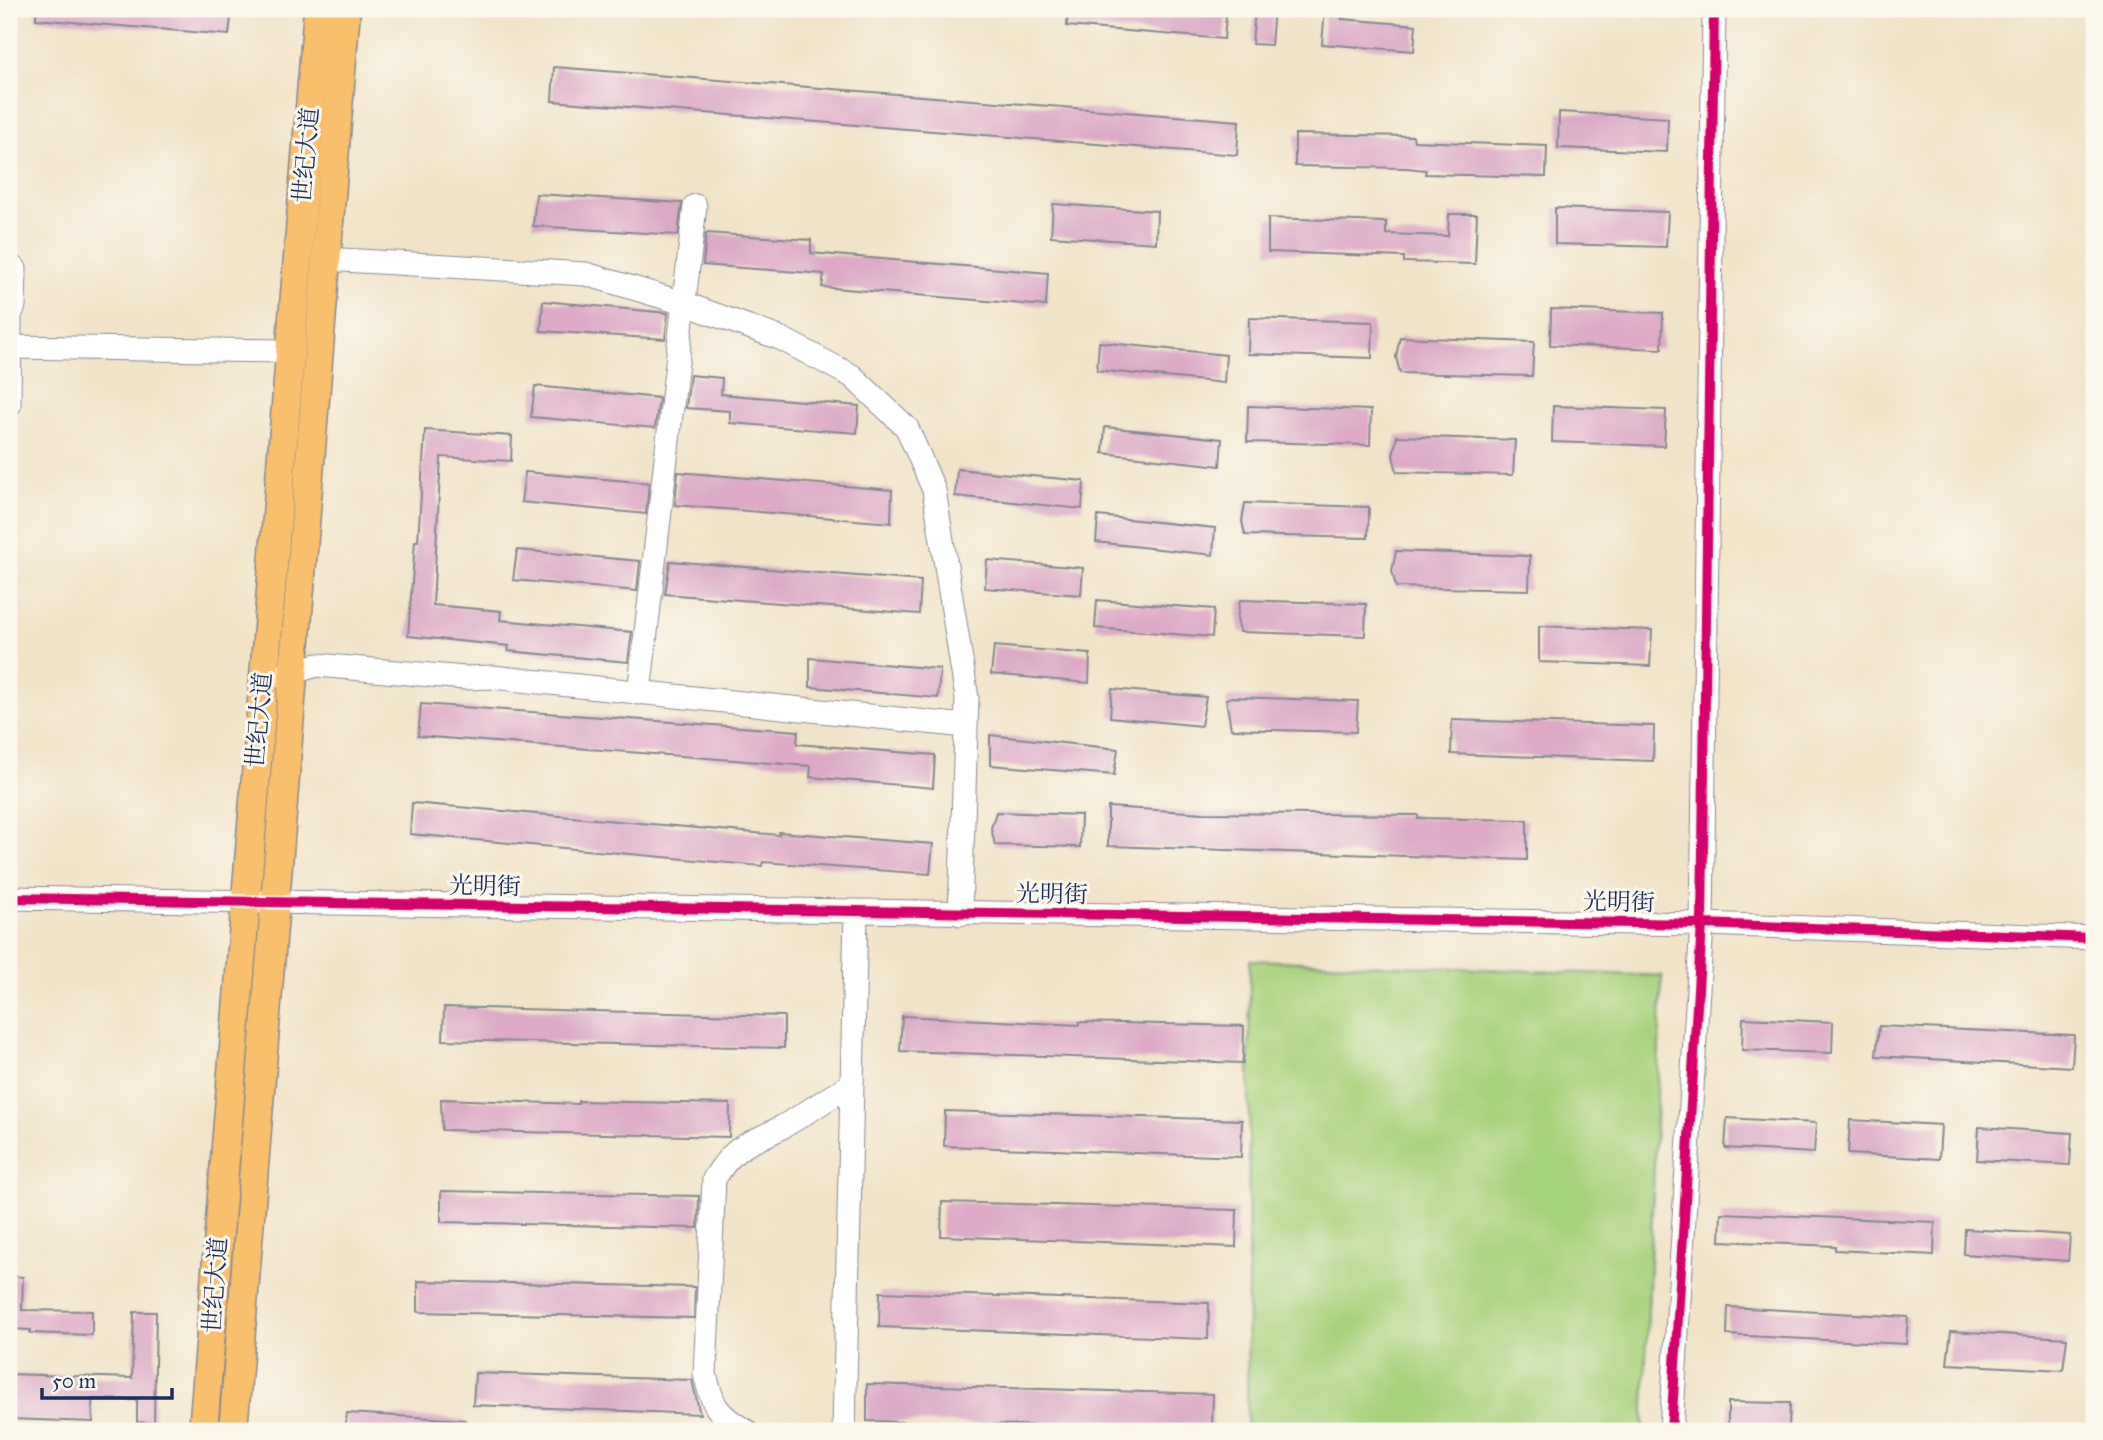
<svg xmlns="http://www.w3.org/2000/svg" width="2103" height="1440" viewBox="0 0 2103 1440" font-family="'IM FELL Great Primer','Noto Serif SC',serif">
  <rect width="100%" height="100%" fill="#fbf7ec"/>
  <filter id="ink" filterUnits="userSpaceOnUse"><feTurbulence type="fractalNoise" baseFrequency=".0143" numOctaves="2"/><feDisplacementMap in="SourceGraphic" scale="14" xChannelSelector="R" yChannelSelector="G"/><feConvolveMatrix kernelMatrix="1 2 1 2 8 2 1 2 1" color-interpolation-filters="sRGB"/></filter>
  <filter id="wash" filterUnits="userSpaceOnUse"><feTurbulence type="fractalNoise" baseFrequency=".00686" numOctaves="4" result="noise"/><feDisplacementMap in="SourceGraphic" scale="28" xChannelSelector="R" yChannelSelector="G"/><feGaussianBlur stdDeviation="1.57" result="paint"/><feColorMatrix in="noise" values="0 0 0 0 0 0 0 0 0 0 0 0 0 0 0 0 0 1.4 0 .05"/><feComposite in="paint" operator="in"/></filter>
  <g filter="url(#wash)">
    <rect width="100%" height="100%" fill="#f1e3c7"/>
    <path fill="#a7d27d" stroke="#61806e" stroke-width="2" d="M1250,960l412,16 -19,455h-396z"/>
    <g id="blocks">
      <path fill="#dcaac7" d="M36,9h196l-3,26 -193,-16z
        M1068,9h80l78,6 -2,24 -157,-13z
        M1255,9h19l-3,36 -19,-1z
        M1325,9h18l-1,10 74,6 -2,26 -92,-7z
        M554,67l685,54 -2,34 -685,-54z
        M1559,112l109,6 -1,34 -109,-4z
        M1295,134l118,2 1,5 133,5 -1,31 -121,-3 1,-4 -19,-2 -112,-2z
        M536,194l146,9 -4,32 -145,-9z
        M1053,204l104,7 -1,32 -105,-7z
        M1555,208l113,4 -2,35 -111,-3z
        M1449,214h28l-2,50 -71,-2v-5l-136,-5v-34l118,4v12l62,2z
        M706,233l105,7v13l237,20 -2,33 -224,-19 2,-13 -121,-9z
        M543,301l125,12 -3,26 -124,-8z
        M1551,309l112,4 -1,36 -112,-4z
        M1249,318l124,4 -1,36 -124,-4z
        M1400,337l134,5 -2,34 -132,-3 -4,-16z
        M1099,342l127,13 -2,28 -127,-13z
        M690,375l32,3 -1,16 138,12 -2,27 -127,-10v-12l-44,-3z
        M535,386l124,12 -4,30 -124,-11z
        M1248,406l123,4 -1,35 -123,-3z
        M1553,406l113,4 -2,36 -112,-4z
        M1105,427l117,12 -2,27 -117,-13z
        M425,430l87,6 -1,25 -70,-4 -8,148 68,6 -1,9 132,12 -4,30 -120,-11 1,-5 -101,-10 7,-95h3z
        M1397,436l118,4 -2,35 -116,-3 -4,-16z
        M957,469l127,12 -2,28 -127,-13z
        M525,472l124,11 -3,31 -125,-12z
        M678,472l214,18 -1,33 -216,-18z
        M1245,503l124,4 -1,31 -123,-3 -3,-14z
        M1098,516l117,12 -2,27 -117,-13z
        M517,550l123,11 -3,30 -124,-11z
        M1396,551l134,5 -1,34 -133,-3 -4,-16z
        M987,560l96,8 -2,27 -96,-7z
        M670,561l251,20 -2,33 -254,-20z
        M1097,600l117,9 -2,28 -117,-9z
        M1240,600l126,4 -1,32 -125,-4 -3,-14z
        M1539,626l113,4 -2,36 -111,-4z
        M994,646l96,8 -1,29 -98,-9z
        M810,658l130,11 -2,29 -128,-11z
        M1112,689l94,8 -5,29 -91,-9z
        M1232,697l126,4 -2,31 -125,-3 -5,-30z
        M421,704l377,27 -1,13 138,11 -2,33 -123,-11 1,-11 -393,-30z
        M1452,720l202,6 -1,35 -202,-7z
        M990,735l128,14 -4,26 -124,-10z
        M412,803l367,32v-3l154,12 -3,30 -167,-12 -1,4 -352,-32z
        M1108,807l96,6 214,2v3l109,2v40l-419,-14z
        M996,812l85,3 -1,32 -85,-2 -4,-17z
        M444,1007l340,9v32l-341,-8z
        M902,1016l177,9v-3l165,4 -1,37 -343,-12z
        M1743,1018l90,4 -1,31 -90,-3z
        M1879,1026l195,9 -2,32 -196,-11z
        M441,1099l137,5v-3l152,3 -1,33 -287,-7z
        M945,1111l297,9 -1,37 -297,-11z
        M1727,1118l89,5 -2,30 -89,-5z
        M1850,1120l91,5 -2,34 -91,-5z
        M1979,1127l93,6 -2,32 -93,-5z
        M441,1191l258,5 -1,32 -257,-6z
        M942,1202l295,8 -1,37 -295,-11z
        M1721,1213l214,9 -1,33 -99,-5v-4l-115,-5z
        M1965,1229l105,6 -2,26 -104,-7z
        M9,1276l14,1 -1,33 70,1v24l-62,-2 1,-3 -22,-1z
        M418,1281l277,6 -1,31 -276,-6z
        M880,1292l329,11 -1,36 -329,-12z
        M1728,1307l180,10 -2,27 -179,-9z
        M134,1312h22l-2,111 -17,-1v-22l-45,-1 1,23 -84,-3v-45l123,4z
        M1951,1331l116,7 -4,32 -116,-6z
        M475,1373l217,7 8,34 -227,-9z
        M867,1384l346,10 -1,36 -345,-9z
        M1728,1402l62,1 -1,26 -61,-1z
        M347,1413l118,7v11h-120z"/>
    </g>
  </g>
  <g filter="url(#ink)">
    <use href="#blocks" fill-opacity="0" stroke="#868992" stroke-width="2"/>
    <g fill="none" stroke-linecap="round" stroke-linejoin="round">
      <g stroke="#868992" stroke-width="25">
        <path id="minor" d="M325,259l261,15 97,29 99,36 70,37 55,52 27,62 33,208 -7,216
          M9,347l280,4
          M9,405l1,-90 4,-9 1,-37
          M280,676l37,-11 148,13 27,-1 474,49
          M639,693l56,-487
          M9,898l1693,26 392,14
          M746,1431c-30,-17 -33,-25 -41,-57l9,-195c23,-37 33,-33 68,-52 23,-13 46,-29 70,-43
          M844,1431l12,-519
          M1671,1431l31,-507 12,-915"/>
      </g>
      <g stroke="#868992" stroke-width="31">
        <path id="major" d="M203,1431l115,-1422
          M233,1431l113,-1422"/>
      </g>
      <use href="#minor" stroke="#fff" stroke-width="23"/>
      <use href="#major" stroke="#f8bf6c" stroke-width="28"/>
      <g stroke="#fbf7ec" stroke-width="15">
        <path id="cycleway" d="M9,898l1693,26 392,14
          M1671,1431l31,-507 12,-915"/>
      </g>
      <use href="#cycleway" stroke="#d6006c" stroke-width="10"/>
    </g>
  </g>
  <g text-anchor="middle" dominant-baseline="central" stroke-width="6" stroke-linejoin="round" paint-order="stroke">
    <g font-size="24" fill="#1b2f5e" stroke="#fbf7ec">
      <text transform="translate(306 155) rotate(-85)">世纪大道</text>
      <text transform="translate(259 720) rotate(-85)">世纪大道</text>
      <text transform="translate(485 886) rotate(1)">光明街</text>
      <text transform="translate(1052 894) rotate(1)">光明街</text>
      <text transform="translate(1619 902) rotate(1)">光明街</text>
      <text transform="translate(215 1285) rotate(-86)">世纪大道</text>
    </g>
  </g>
  <rect width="2103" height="1440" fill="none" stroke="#fbf7ec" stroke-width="35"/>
  <path d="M42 1388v10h130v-10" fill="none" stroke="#1b2f5e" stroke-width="3.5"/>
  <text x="52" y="1388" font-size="21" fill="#1b2f5e" stroke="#fbf7ec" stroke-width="5" paint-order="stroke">50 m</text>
</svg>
